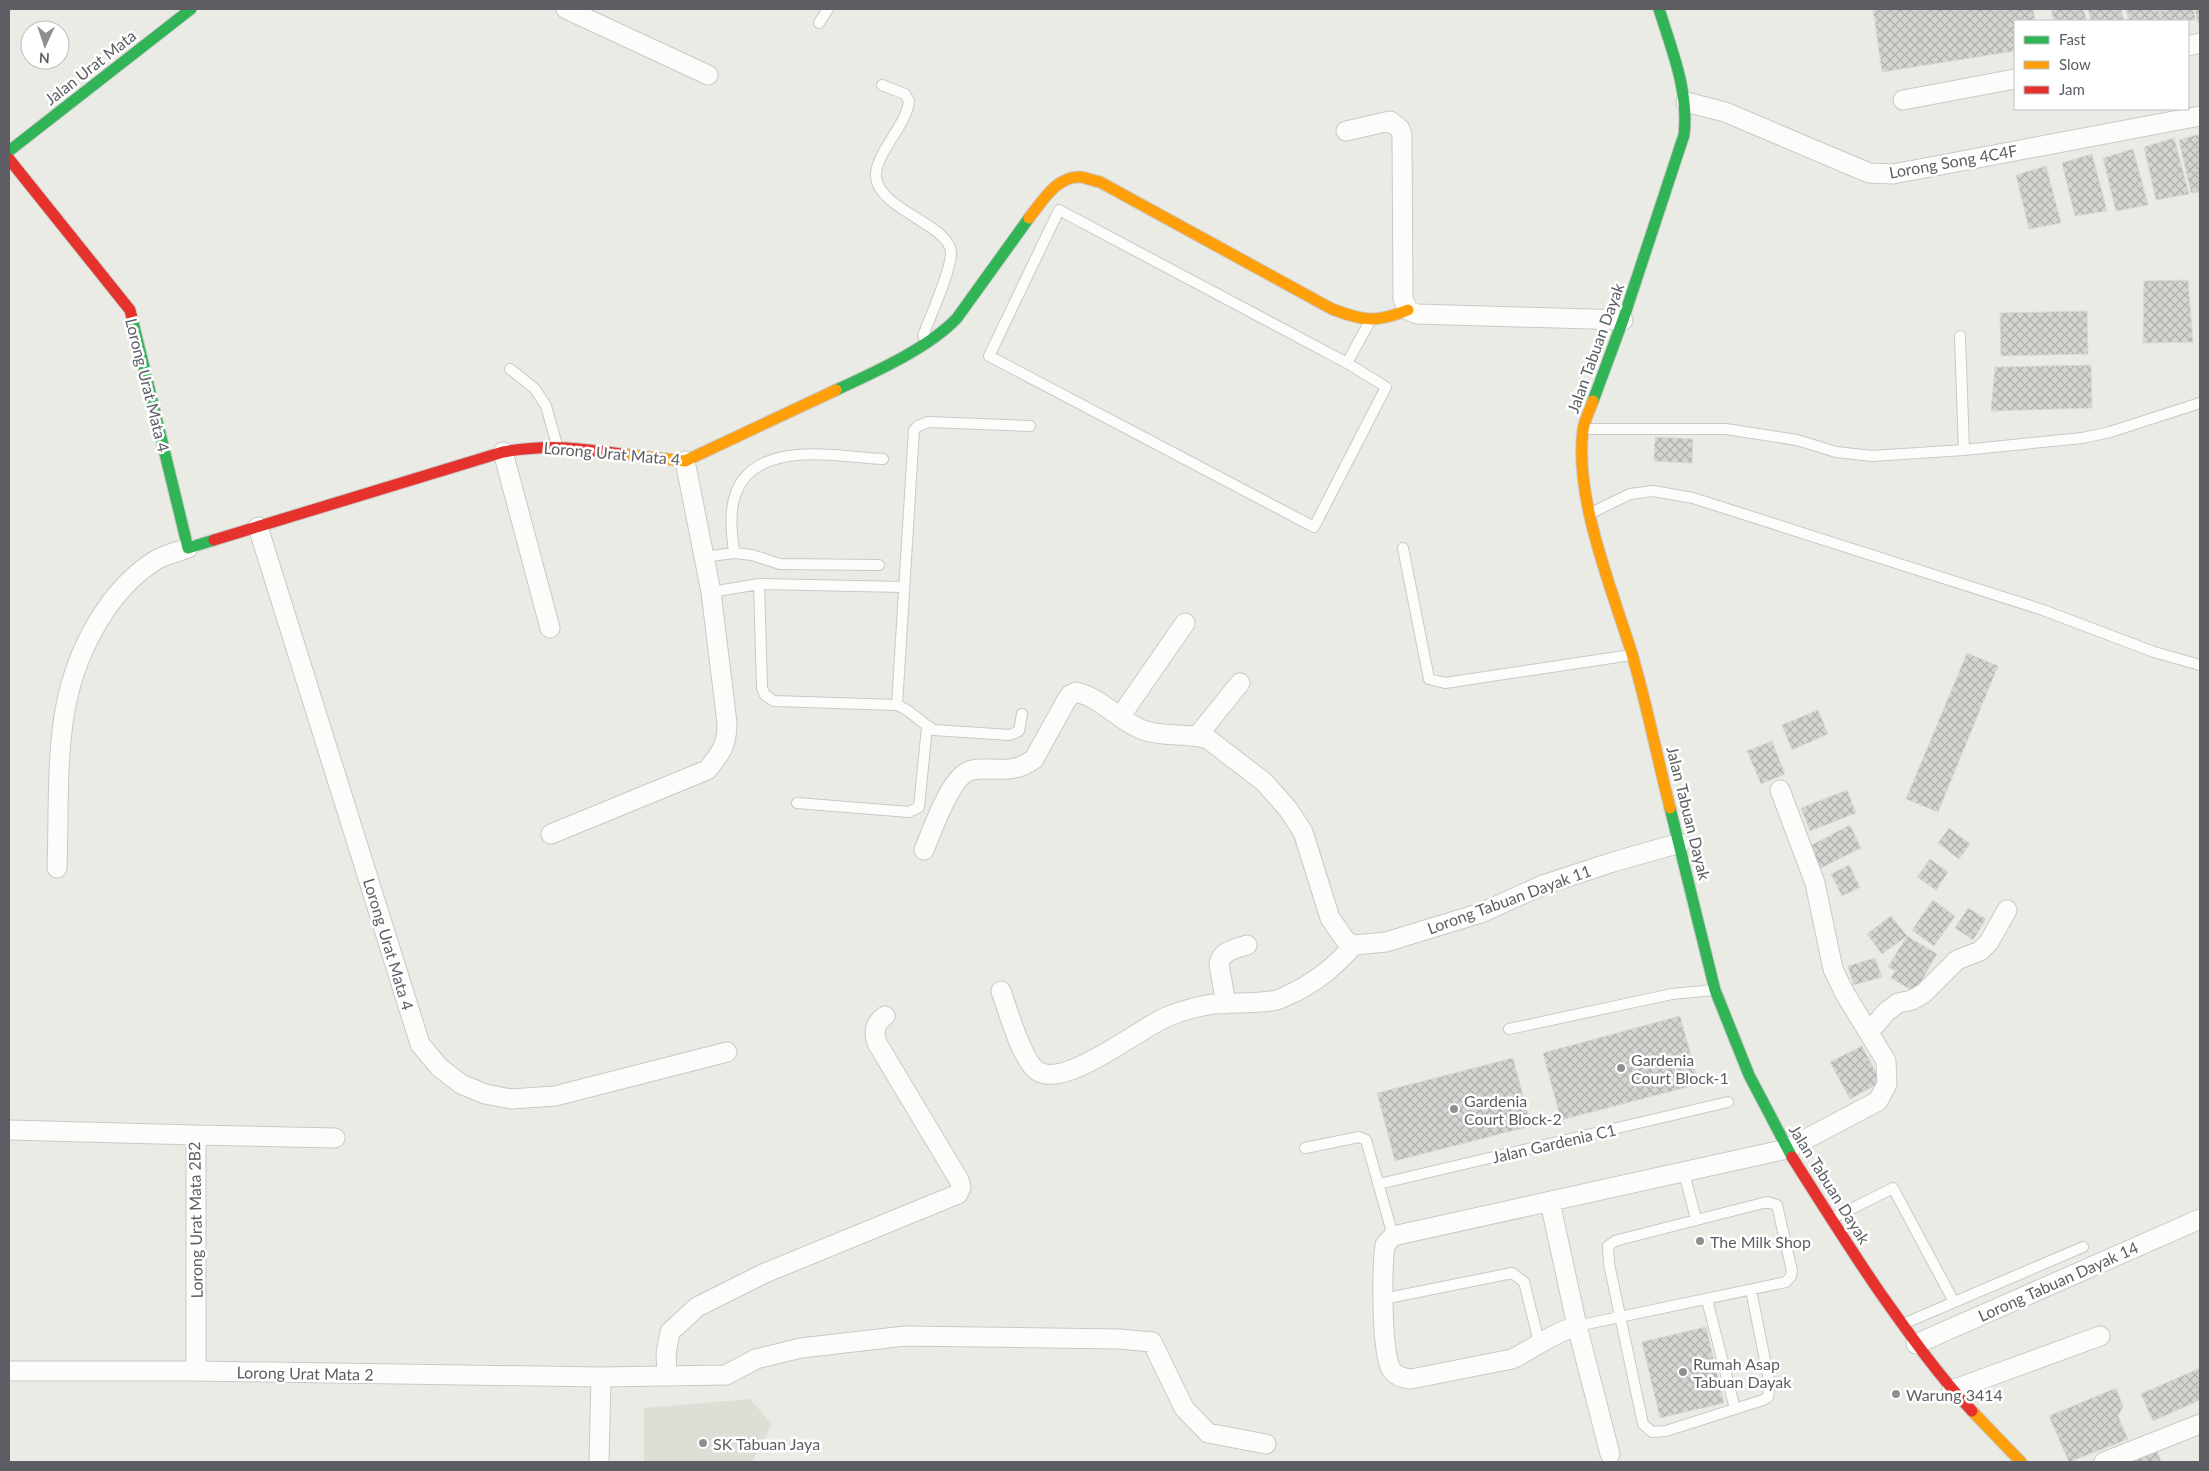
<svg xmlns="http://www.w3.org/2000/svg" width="2209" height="1471" viewBox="0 0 2209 1471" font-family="Lato,sans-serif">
  <defs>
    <pattern id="building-cross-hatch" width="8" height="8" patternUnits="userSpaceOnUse" patternTransform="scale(1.25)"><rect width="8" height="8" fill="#d4d4d1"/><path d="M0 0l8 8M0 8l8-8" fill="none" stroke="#afafad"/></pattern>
  </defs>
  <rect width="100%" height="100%" fill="#ebebe6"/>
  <path fill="#deddd6" d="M750,1399l22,25 -20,38h-108v-54z"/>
  <path fill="url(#building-cross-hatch)" stroke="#dad9d5" d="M1873,9h160l2,12h-20v30l-133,21z
    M2051,9h32l4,12h-33z
    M2088,9h33l3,12h-33z
    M2126,9h33l3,12h-33z
    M2160,9h33l3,11 -34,1z
    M2195,9h5v13l-2,1z
    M2200,134v58l-9,1 -12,-53z
    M2174,138l15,56 -33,6 -12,-53z
    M2133,149l15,56 -32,6 -13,-53z
    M2092,154l15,57 -32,5 -13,-53z
    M2046,166l15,57 -32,6 -13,-54z
    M2188,280l5,62 -50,1 1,-62z
    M2087,311l1,43 -87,2 -1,-43z
    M2091,365l1,43 -101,3 4,-44z
    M1655,437l38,2 -1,24 -38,-2z
    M1967,653l31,13 -60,146 -32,-13z
    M1818,710l10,24 -36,16 -10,-25z
    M1772,741l13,33 -24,10 -14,-33z
    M1847,790l9,23 -46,18 -9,-23z
    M1850,825l11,23 -42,21 -11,-22z
    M1949,828l21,16 -11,15 -21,-16z
    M1930,859l18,13 -12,18 -19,-13z
    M1849,865l11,22 -18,9 -11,-22z
    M1933,900l22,16 -21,30 -22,-16z
    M1968,908l18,11 -13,21 -18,-12z
    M1891,916l16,20 -25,18 -15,-20z
    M1907,936l30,18 -22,38 -24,-14 4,-7 -7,-4z
    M1875,958l7,19 -28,8 -6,-19z
    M1680,1016l19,68 -138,36 -18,-67z
    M1862,1046l19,36 -31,17 -20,-37z
    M1513,1058l18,68 -136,35 -18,-68z
    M1706,1327l18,76 -64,15 -18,-76z
    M2200,1368v32l-47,21 -12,-27z
    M2116,1388l7,18 -5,10 10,23 -59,23 -20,-46z
    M2156,1448l5,14h-42z"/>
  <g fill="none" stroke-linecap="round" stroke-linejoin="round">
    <g stroke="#c8c9c8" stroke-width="12">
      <path id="lane" d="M819,23l9,-14
        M882,85l23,9 4,7c-2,24 -35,54 -33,76 3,33 75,48 75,76 0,18 -21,64 -28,83
        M1960,336l4,114
        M1347,363l39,24 -72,140 -325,-171 70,-146 288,153 22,-40
        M510,369l25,20 11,17 11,39
        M1585,429h141l71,11 39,12 36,4 92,-6 118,-12 28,-6 90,-29
        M1591,513l39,-19 23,-3 40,7 350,112 111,42 46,13
        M1403,548l26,131 16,4 186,-28
        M734,553l18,2 28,9 99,1
        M703,557l31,-4c-1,-13 -4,-29 -2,-42 7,-75 100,-55 151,-52
        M759,584l3,104 3,7 9,6 123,4c15,5 23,18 37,25l76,5 9,-4 3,-17
        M711,592l48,-8 144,3
        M897,705l17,-275 4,-4 10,-4 102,4
        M797,803l112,9 10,-5 8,-80
        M1509,1029l163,-35 42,-4
        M1305,1148l54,-11 7,3 27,96
        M1684,1173l12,46
        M1379,1184l349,-82
        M1833,1218l60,-30 61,114
        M1383,1299l129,-26 12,9 15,60
        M1707,1300l28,109
        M1903,1324l180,-77
        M1577,1326l209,-44 5,-6 1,-5 -15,-66 -10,-3 -145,37 -7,2 -7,5 1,18 34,160 9,8 14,-1 97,-31 5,-3 2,-12 -19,-95"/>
    </g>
    <g stroke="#c8c9c8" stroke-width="21">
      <path id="street" d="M566,9l142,66
        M2188,46l12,-3
        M1903,100l112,-21
        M1686,102l39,10 144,61 24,1 307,-58
        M1346,131l44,-10 10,8 2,6 1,164 5,11 9,4 206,6
        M503,452l47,176
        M258,527l162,517 19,23 22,17 24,10 26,5 44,-3 172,-44
        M1120,717l65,-94
        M1198,735l42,-52
        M551,834l156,-64c14,-17 20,-24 20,-47l-16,-131 -26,-131
        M924,850c8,-19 25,-69 43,-78 7,-4 15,-3 23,-3 17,1 29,1 44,-10l32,-58 4,-6 6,-3c26,6 43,29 67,38 21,8 44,2 65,9l56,43 24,27 15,23 27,86 16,23 8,4 32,-3 95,-29 62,-28 70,-23 67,-19
        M57,868c2,-52 -1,-113 9,-163 11,-55 42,-115 90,-145 10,-6 22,-8 32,-12
        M1001,991c7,19 21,72 38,81 30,15 101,-45 130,-56 13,-5 30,-10 44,-12 21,-2 43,0 64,-4 6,-2 12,-6 18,-8 25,-13 40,-26 59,-47
        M1226,1004l-7,-40c2,-13 16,-15 28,-19
        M1869,1032l17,-20 12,-9 14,-3 12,-7 33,-33 23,-9 9,-9 18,-32
        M9,1130l187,5v236
        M196,1135l139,3
        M1550,1202l27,124 33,128
        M1577,1326c-25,7 -42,22 -65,33l-101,20c-9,-1 -15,-3 -20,-10 -10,-19 -9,-101 -6,-124l8,-9 394,-87 91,-48 9,-17 -1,-23 -42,-69 -11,-23 -18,-86 -35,-93
        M1916,1344l284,-125
        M9,1371h187l405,6 125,-2 30,-16 45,-11 104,-12 214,3 33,3 32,66 24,25 58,11
        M667,1375l-1,-22 4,-21 27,-25 68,-34 193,-79 3,-7 -2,-7 -82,-137c-4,-12 -2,-20 8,-27
        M1952,1390l148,-54
        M599,1462l2,-85
        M2104,1462l96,-38"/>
    </g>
    <g stroke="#c9c9c9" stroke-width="13">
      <path id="fast" d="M9,151l182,-142
        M132,318l56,230 26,-8
        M836,390c37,-17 93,-42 121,-72l72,-100
        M1593,401l30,-81 61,-185c5,-44 -12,-84 -25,-126
        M1670,808l45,182 34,85 43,82"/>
    </g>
    <g stroke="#c9c9c9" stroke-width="13">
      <path id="slow" d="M1029,218c13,-16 28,-43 52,-41 6,1 13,4 19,5l232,127c31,12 44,14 76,1
        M1593,401c-3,9 -9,20 -10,29 -9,68 29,159 49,224 15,51 25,103 38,154
        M622,454l63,7 151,-71
        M1972,1411l49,51"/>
    </g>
    <g stroke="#c9c9c9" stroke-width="13">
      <path id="jam" d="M9,159l121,151 2,8
        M214,540l289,-88c45,-8 74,-4 119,2
        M1792,1157c29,46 58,92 89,137 29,41 57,81 91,117"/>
    </g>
    <use href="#lane" stroke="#fcfcfb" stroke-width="10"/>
    <use href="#street" stroke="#fcfcfb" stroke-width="19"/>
    <use href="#fast" stroke="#30b455" stroke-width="11"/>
    <use href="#slow" stroke="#ff9f0a" stroke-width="11"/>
    <use href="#jam" stroke="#e5322d" stroke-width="11"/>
  </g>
  <g fill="#8e8f91" stroke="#fff" stroke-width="2">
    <circle cx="1621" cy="1068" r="5"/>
    <circle cx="1454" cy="1109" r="5"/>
    <circle cx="1700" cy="1241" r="5"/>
    <circle cx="1683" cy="1372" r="5"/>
    <circle cx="1896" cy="1394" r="5"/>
    <circle cx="703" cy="1443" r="5"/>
  </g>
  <g text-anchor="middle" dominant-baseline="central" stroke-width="5" stroke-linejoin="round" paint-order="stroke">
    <g font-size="16" fill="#5c5e63" stroke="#fff">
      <text transform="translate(90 67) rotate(-38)">Jalan Urat Mata</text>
      <text transform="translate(1953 161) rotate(-10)">Lorong Song 4C4F</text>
      <text transform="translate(1595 348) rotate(-70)">Jalan Tabuan Dayak</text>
      <text transform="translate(148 385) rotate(76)">Lorong Urat Mata 4</text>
      <text transform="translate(612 453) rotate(5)">Lorong Urat Mata 4</text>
      <text transform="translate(1689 813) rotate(76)">Jalan Tabuan Dayak</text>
      <text transform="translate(1509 899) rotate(-20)">Lorong Tabuan Dayak 11</text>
      <text transform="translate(389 944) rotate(73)">Lorong Urat Mata 4</text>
      <text transform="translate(1554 1143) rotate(-13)">Jalan Gardenia C1</text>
      <text transform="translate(1830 1184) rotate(58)">Jalan Tabuan Dayak</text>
      <text transform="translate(195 1220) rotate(-91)">Lorong Urat Mata 2B2</text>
      <text transform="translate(2058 1281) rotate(-24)">Lorong Tabuan Dayak 14</text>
      <text transform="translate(305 1373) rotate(1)">Lorong Urat Mata 2</text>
    </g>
    <g font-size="16" fill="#5c5e63" stroke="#fff" text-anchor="start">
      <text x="1631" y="1059">Gardenia<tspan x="1631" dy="18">Court Block-1</tspan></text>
      <text x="1464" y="1100">Gardenia<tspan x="1464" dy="18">Court Block-2</tspan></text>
      <text x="1710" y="1241">The Milk Shop</text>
      <text x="1693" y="1363">Rumah Asap<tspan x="1693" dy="18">Tabuan Dayak</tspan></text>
      <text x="1906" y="1394">Warung 3414</text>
      <text x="713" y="1443">SK Tabuan Jaya</text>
    </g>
  </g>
  <rect width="2209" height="1471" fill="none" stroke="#5c5e63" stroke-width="20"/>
  <rect x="2014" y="20" width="175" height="90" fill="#ffffff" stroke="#bebfc1"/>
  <rect x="2024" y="36" width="25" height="8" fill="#30b455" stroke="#bebfc1"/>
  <text x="2059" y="45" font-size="15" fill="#5c5e63">Fast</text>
  <rect x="2024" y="61" width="25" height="8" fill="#ff9f0a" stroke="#bebfc1"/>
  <text x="2059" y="70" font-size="15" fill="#5c5e63">Slow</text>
  <rect x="2024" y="86" width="25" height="8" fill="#e5322d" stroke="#bebfc1"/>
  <text x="2059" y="95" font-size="15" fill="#5c5e63">Jam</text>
  <g transform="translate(45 45) rotate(183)"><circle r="24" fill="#ffffff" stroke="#bebfc1"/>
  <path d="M0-4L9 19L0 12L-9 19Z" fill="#8e8f91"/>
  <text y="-8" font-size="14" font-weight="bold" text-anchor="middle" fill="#5c5e63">N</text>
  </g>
</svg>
